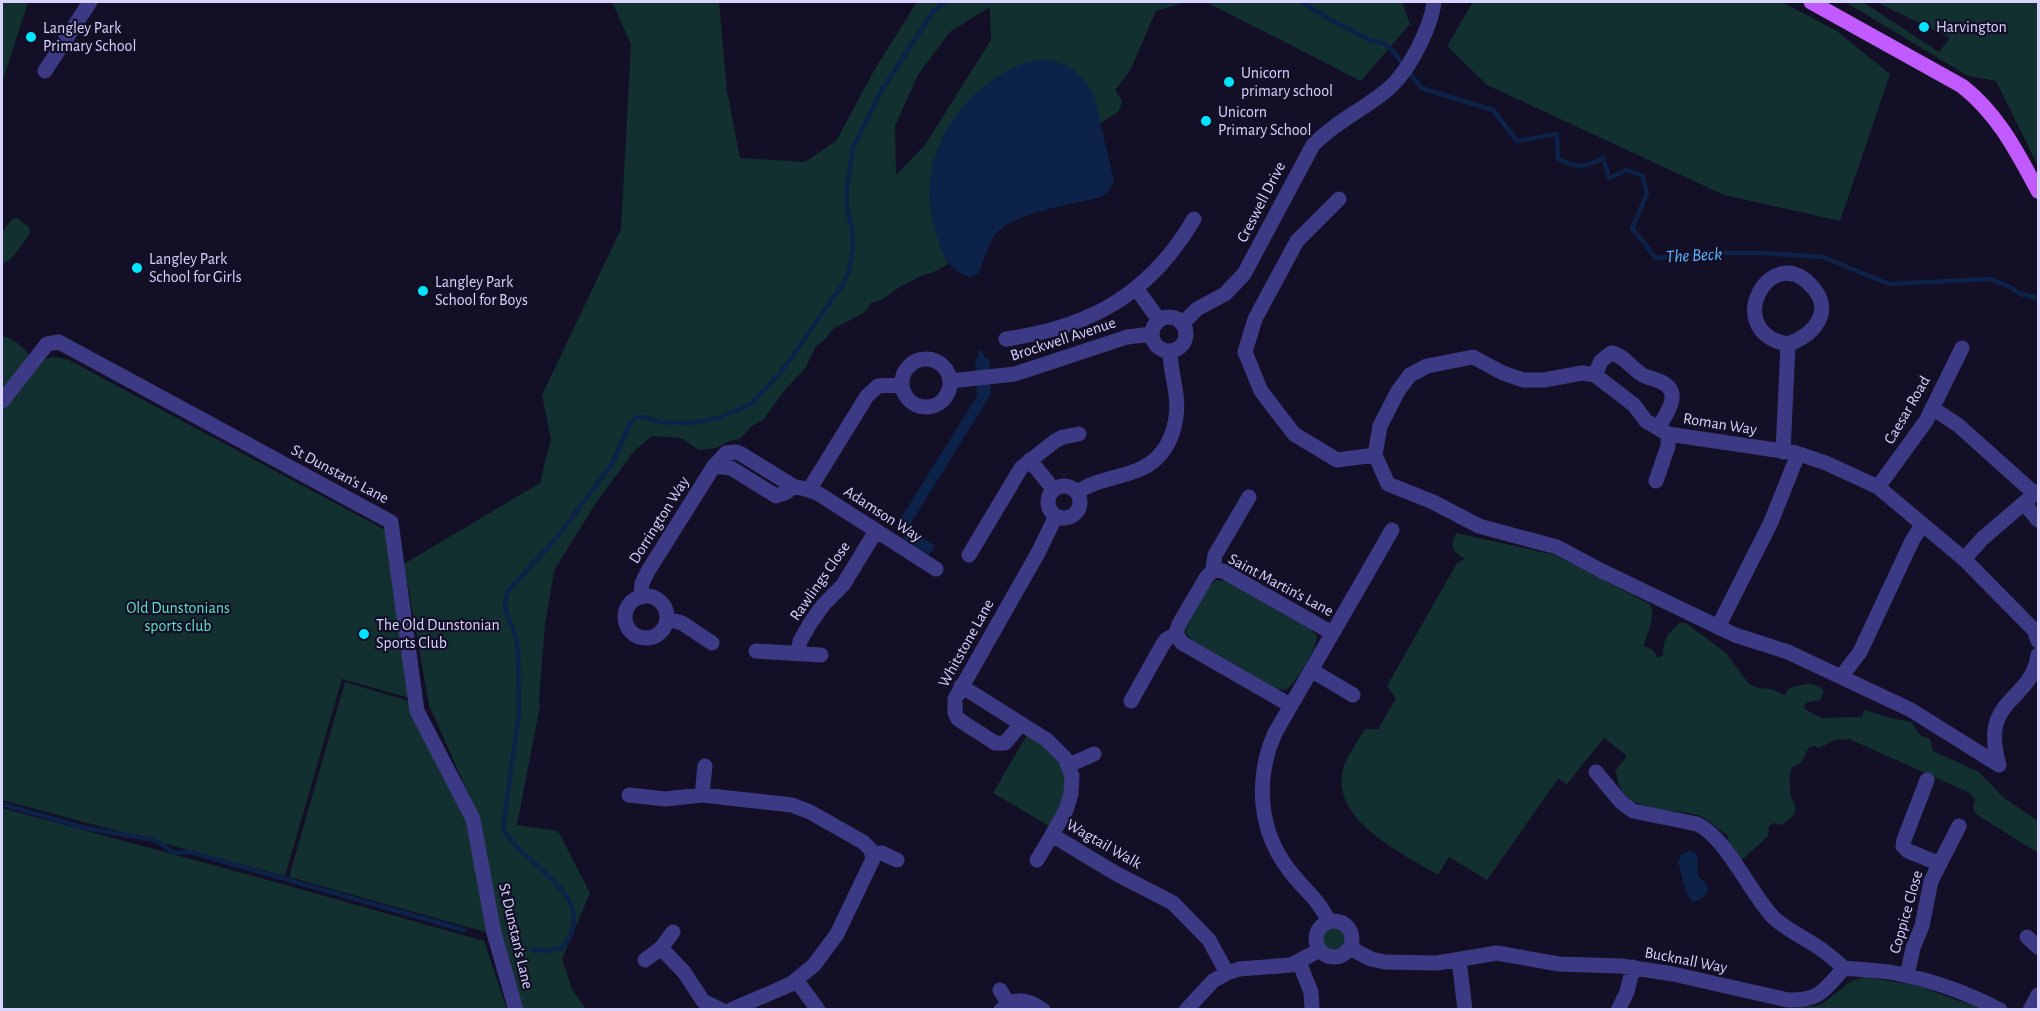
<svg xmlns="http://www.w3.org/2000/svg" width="2040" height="1011" viewBox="0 0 2040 1011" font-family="'Alegreya Sans',sans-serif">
  <rect width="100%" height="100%" fill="#130f26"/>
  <path fill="#12302f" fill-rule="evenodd" d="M2,2h26l-26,81z
    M612,2h107l8,89 13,67 65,4 31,-21 40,-74 41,-65h268l-29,9 -26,60 -15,19 7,11 -3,10 -180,121 9,32 -12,7 -17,6 -18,9 -20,14 -10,3 -7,10 -31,16 -7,10 -10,7 -10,21 -22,24 -20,28 -12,7 -12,13 -11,2 -13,7 -17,2 -18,-12 -29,-2 -18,15 -40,55 -40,65 -9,54 -6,75 1,6 -23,119 41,6 32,62 -28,66 10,30 14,20h-65l-21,-80 -20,-109 -51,-115 -25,-141 136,-81 11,-44 -9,-44 79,-166 10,-185zM990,7l1,33 -66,105 -29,30 -1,-49 23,-51 32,-43z
    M1206,2h196l8,22 -49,57z
    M1473,2h309l55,29 53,43 -50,147 -116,-26 -237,-110 -40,-39z
    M1845,2h18l76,50 11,-14 -74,-36h162v164l-42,-85 -28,-5z
    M17,218l12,9 1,6c-8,12 -15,25 -28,31v-32l10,-13z
    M2,336c16,4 25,14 33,29 11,-9 21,-9 34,-5l322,173 22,166 -71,-20 -57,197 -283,-76z
    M1456,533l99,22 95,49c6,14 -3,28 -6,42l9,4 5,8 5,-3c0,-16 5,-22 17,-32h6l40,30 23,31 10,4 12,1 14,6 4,-7c13,-3 25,-8 35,3l-4,10h-9l-6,3 -1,5 18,9 39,-1 4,-7 22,7 24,5 9,13 10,4 3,12 46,21 25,26 34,23v32l-62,-39 -3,-7 2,-8 -7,-7 -119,-53 -14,1 -16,8 -4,-2 -6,1 -8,16 -9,4c-4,10 -2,19 -1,29 1,4 3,6 4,10 2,9 -7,15 -14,19l-6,-2 -6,3 -1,10 -28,26 -9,-13 -4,-14c-8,-4 -20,-17 -27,-19 -20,-7 -69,-4 -79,-27 -3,-5 -3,-12 -6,-18l12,-15 -23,-18 -37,46 -9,-5 -71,101 -38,-23 -11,18c-36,-22 -111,-56 -94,-109 4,-12 14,-25 21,-37h13l18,-30 -9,-13 70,-123 8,-4 -10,-7 -3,-7z
    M1217,580l9,1 85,49 6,6c0,12 -21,47 -31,54l-9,-1 -85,-49 -6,-7c-1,-11 20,-48 31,-53z
    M345,682l67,20 58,120 19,111 -200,-56z
    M1027,735c23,13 44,32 38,61 -3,10 -11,21 -16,30l-56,-33z
    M2,808l284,77 198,56 23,68h-505z
    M1322 939a12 12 0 1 1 24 0a12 12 0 1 1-24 0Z
    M1866,977l53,9 65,24h-195c10,-6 22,-1 32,-6 16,-9 26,-25 45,-27z"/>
  <path fill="#0c2248" d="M1043,59c24,2 40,15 51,36l20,86 -5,10 -8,6c-27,7 -89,16 -105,37 -8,11 -12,26 -17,39l-10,4c-23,-10 -25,-19 -32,-41 -8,-22 -10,-49 -4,-72 12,-49 59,-98 110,-105z
    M978,351h5l1,7h5l2,36 -80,129 2,9 22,14 -6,9 -25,-15 -5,-19 78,-125 -2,-36 3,-3z
    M1691,851c13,5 3,17 8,26 2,3 6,4 7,7 6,10 -4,15 -12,18l-7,-7 -9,-33 4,-8z"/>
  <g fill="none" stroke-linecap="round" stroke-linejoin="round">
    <path stroke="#0c2248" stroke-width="4.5" d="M1302,2l27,17 41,21 15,4 8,7 28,37 72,22 24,31 40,-7 1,25c19,9 27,9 45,-1l6,20 18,-8 16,6 4,18 -15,34 24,30 48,-5h58l61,4 66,27 101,-5 20,8 10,7 18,4
      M2,804l83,24 70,12 19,13 16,-1 274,78
      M532,950l15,1 15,-3c43,-52 -42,-83 -59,-120l16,-116 -1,-60 -2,-15 -10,-26 -1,-9 3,-11 50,-55 54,-72 18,-41 8,-6 10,1 13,4 29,1 28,-5 33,-14 30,-32 62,-88 6,-13 4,-23 -1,-19 -5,-21v-21l6,-39 27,-55 54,-83 12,-8"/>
    <path stroke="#3d3a85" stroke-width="15" d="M45,71l45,-69
      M1339,199l-42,42 -42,78 -10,33 16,39 33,43 43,26 38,-5 13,29 45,18 46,24 78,21 45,24 133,64 53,17 123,58 88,55
      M1136,288l23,32
      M1152 334a17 17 0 1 1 34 0a17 17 0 1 1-34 0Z
      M1182,324l15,-15 28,-15 19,-20 69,-129c22,-23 50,-35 74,-55 21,-17 44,-62 47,-88
      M1006,339c85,-12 144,-45 188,-120
      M902 383a24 24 0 1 1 48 0a24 24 0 1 1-48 0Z
      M1595,375l6,-14 10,-8c13,2 19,14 30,21 6,4 12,4 18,7 25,10 8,32 -1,47
      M950,381l65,-7 112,-37 25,-3
      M2,401l45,-57 12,-2 332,180 26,189 56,108 21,114 22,77
      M1932,408l26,17 77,69
      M1783,452l5,-108c24,-8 46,-31 26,-55 -42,-53 -95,43 -26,55
      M1375,455l5,-29 18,-35 12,-16 17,-9 46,-9 30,16 20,7h21l38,-7 13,2 39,30 12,16 22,13 128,19 30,10 52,24 86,72 70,71 4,11
      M1030,460l23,29
      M714,466l17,2 45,28 11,-4 6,-6
      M1656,481l12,-35v-12
      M1048 502a16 16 0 1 1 32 0a16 16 0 1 1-32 0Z
      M1878,487l48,-66 36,-73
      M809,490l58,-94 11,-10 24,-2
      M1077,492c23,-14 39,-13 61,-22 33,-13 43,-50 37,-82 -2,-13 -5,-24 -5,-37
      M1249,497l-34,58 -2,15 -7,8 -11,19 -16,27 -3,10 6,9 108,62
      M2024,503l14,17
      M969,555l52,-87 34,-27 8,-4 16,-3
      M1964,559l19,-21 55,-47
      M1213,570l10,1 109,62
      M625 617a21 21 0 1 1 42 0a21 21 0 1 1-42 0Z
      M641,597l1,-14 6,-12 66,-105 12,-13 10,-1 5,2 52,32 16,4 10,4 117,75
      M667,619l15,4 30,20
      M1718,627l53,-105 24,-60 1,-9
      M756,651l65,4
      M798,654l2,-13 11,-19 13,-18 19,-19 33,-54
      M1311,670l42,25
      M1841,677l19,-25 52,-111 10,-16
      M961,686l86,54 18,18 7,18 -1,18 -5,16 -14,25 63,38 58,30 36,37 18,33
      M1131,701l32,-57 4,-5 9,-5
      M1021,724l-16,19h-10l-37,-24 -3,-6v-14l83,-146 18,-37
      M1069,765l25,-11
      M1999,765c-20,-69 32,-61 39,-110
      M1596,772l25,30 12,9 64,13c29,13 53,69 76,93 12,12 28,19 42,28 11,7 20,15 29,23
      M1927,780l-23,60 -1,6 5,5 32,13
      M629,795l36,4 37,-4 90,10 18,7 53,30 8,8 2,9 -36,75 -23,31 -23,19 -60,26
      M702,795l3,-29
      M873,854l9,-1 15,7
      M1037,860l15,-25
      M1316 939a18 18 0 1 1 36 0a18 18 0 1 1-36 0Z
      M1328,921c-8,-21 -26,-33 -39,-51 -31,-40 -34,-92 -14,-137l117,-203
      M2027,937l11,10
      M661,948l12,-16
      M1350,948l21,11 14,3 52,1 60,-10 62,11 62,2 52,8 115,26c31,1 37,-10 56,-32
      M645,960l16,-12 23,24 19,29 18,9
      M1459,960l6,50
      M1299,962l12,30 1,18
      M1844,968c17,2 35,2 51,5 36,7 73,20 105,37
      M1907,976l6,-28 9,-22 9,-45 28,-55
      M797,981l21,29
      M1000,990l8,13
      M1001,1010c13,-14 28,-10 42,0
      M1186,1010l27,-29 14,-8 12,-4 52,-4 29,-15
      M1618,1010l9,-18 6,-25
      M2030,1010l8,-15"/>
    <path stroke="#c25bff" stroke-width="15" d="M1811,2l151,84c36,28 55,66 76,105"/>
  </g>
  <g fill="#00e5ff" stroke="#130f26" stroke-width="2">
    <circle cx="1924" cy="27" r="6"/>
    <circle cx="31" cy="37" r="6"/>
    <circle cx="1229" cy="82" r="6"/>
    <circle cx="1206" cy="121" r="6"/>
    <circle cx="137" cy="268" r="6"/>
    <circle cx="423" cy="291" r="6"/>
    <circle cx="364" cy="634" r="6"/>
  </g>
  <g text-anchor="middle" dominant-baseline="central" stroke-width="4.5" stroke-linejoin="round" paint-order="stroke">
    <g font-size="16" fill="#d9d4ff" stroke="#130f26" text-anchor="start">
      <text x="1936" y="27">Harvington</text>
      <text x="43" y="28">Langley Park<tspan x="43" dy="18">Primary School</tspan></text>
      <text x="1241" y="73">Unicorn<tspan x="1241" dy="18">primary school</tspan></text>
      <text x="1218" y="112">Unicorn<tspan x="1218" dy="18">Primary School</tspan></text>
      <text x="149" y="259">Langley Park<tspan x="149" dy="18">School for Girls</tspan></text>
      <text x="435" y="282">Langley Park<tspan x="435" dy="18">School for Boys</tspan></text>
      <text x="376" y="625">The Old Dunstonian<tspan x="376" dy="18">Sports Club</tspan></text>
    </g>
    <g font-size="16" fill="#d9d4ff" stroke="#130f26">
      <text transform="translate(1261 202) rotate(-63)">Creswell Drive</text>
      <text transform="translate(1063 339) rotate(-18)">Brockwell Avenue</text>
      <text transform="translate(1907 410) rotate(-60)">Caesar Road</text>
      <text transform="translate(1720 424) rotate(9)">Roman Way</text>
      <text transform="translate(340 474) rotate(28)">St Dunstan's Lane</text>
      <text transform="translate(883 514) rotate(33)">Adamson Way</text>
      <text transform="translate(659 520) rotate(-58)">Dorrington Way</text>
      <text transform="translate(820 581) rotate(-55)">Rawlings Close</text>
      <text transform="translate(1281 585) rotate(28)">Saint Martin's Lane</text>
      <text transform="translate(966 643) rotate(-61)">Whitstone Lane</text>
      <text transform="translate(1104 844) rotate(30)">Wagtail Walk</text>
      <text transform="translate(1906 912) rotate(-74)">Coppice Close</text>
      <text transform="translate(516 936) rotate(77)">St Dunstan's Lane</text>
      <text transform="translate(1686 960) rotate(11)">Bucknall Way</text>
    </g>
    <g font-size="16" fill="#5fe0c0" stroke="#130f26">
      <text x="178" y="608">Old Dunstonians<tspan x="178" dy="18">sports club</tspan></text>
    </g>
    <g font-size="18" font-style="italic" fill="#62b6ff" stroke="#130f26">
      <text transform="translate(1694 256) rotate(-3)">The Beck</text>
    </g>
  </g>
  <rect width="2040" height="1011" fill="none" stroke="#d9d4ff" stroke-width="6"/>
</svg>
